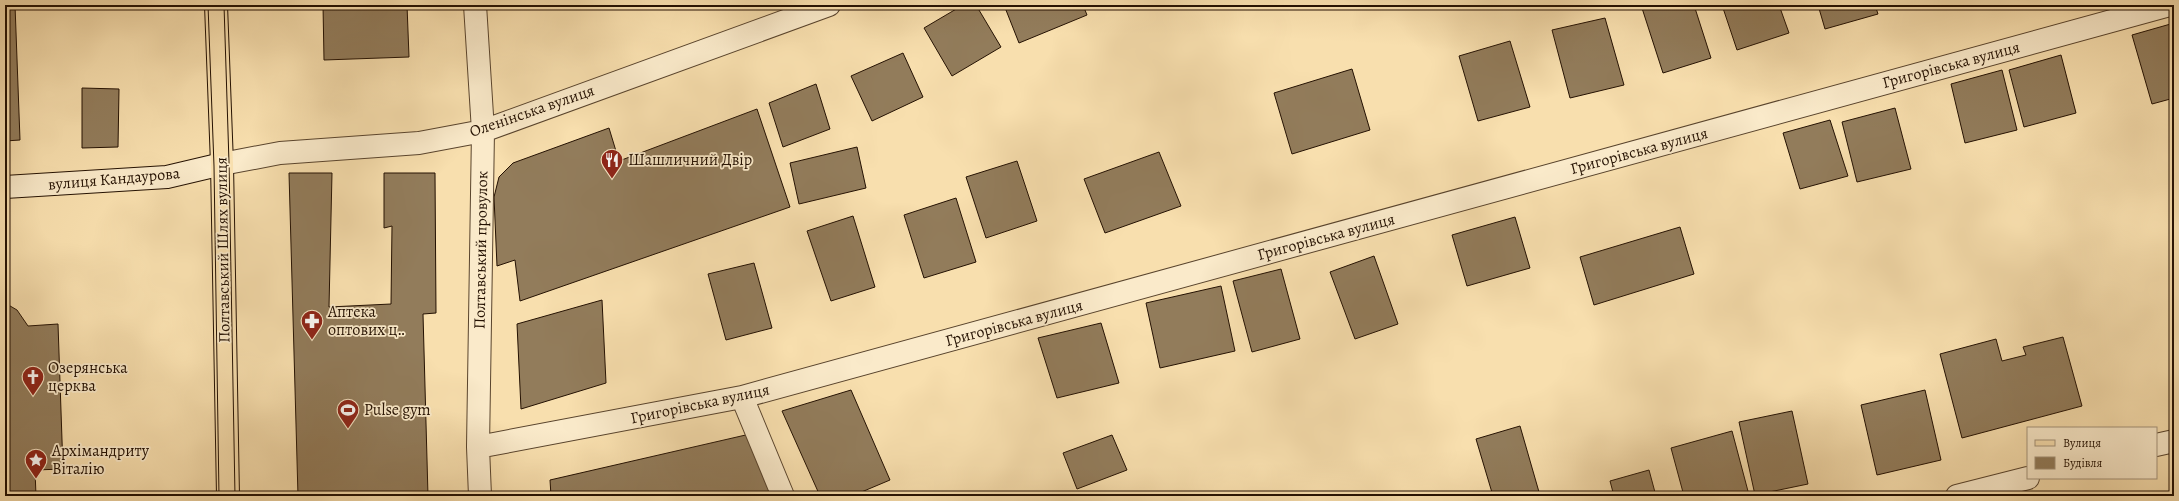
<svg xmlns="http://www.w3.org/2000/svg" width="2179" height="501" viewBox="0 0 2179 501" font-family="Alegreya,serif">
  <rect width="100%" height="100%" fill="#f8dfae"/>
  <filter id="stains"><feTurbulence type="fractalNoise" baseFrequency=".005" numOctaves="4"/><feColorMatrix values="0 0 0 0 .2 0 0 0 0 .09 0 0 0 0 .02 0 0 0 .5 -.17"/></filter>
  <radialGradient id="worn" r=".72"><stop offset=".6" stop-color="#630" stop-opacity="0"/><stop offset="1" stop-color="#630" stop-opacity=".3"/></radialGradient>
  <path fill="#927c5b" stroke="#241102" d="M5,5h10l5,135 -15,1z
    M323,5h84l2,52 -85,3z
    M963,5h13l25,42 -49,29 -28,-48z
    M1004,5h79l4,10 -68,28z
    M1641,5h53l17,53 -48,15z
    M1722,5h57l10,28 -52,17z
    M1818,5h57l3,9 -53,15z
    M1605,18l19,67 -54,13 -18,-68z
    M2174,23v75l-22,6 -20,-69z
    M1510,41l20,66 -52,14 -19,-65z
    M903,53l20,44 -51,24 -21,-45z
    M2061,55l15,58 -52,14 -15,-57z
    M1352,69l18,61 -78,24 -18,-61z
    M2002,70l15,60 -52,13 -14,-59z
    M816,84l14,45 -47,18 -14,-44z
    M82,88l37,1 -1,58 -36,1z
    M1895,108l16,61 -54,13 -15,-60z
    M757,109l33,98 -270,94 -5,-41 -18,6 -3,-69 5,-20 14,-14 96,-35 10,33z
    M1830,120l18,56 -48,13 -17,-56z
    M857,147l9,41 -67,16 -9,-41z
    M1159,152l22,54 -76,27 -21,-54z
    M1017,161l20,60 -51,17 -20,-61z
    M289,173h43l-3,134 62,-3 1,-78 -8,2v-55h51l1,140 -13,1 5,182h-130z
    M956,198l20,64 -52,16 -20,-63z
    M853,216l22,71 -44,14 -24,-70z
    M1515,217l15,51 -63,18 -15,-51z
    M1680,227l14,47 -100,31 -14,-48z
    M1374,256l24,68 -43,15 -25,-67z
    M754,263l18,65 -46,12 -18,-66z
    M1281,269l19,70 -48,13 -19,-71z
    M1221,286l14,65 -75,17 -14,-65z
    M602,300l4,83 -85,26 -4,-85z
    M5,303l12,7 11,16 30,-2 5,145 -28,1 1,26h-31z
    M1101,323l18,60 -62,15 -19,-60z
    M2063,337l19,69 -120,32 -22,-84 56,-15 6,22 24,-6 -3,-8z
    M851,390l39,90 -38,16h-32l-38,-85z
    M1925,390l16,70 -64,15 -16,-70z
    M1792,411l16,73 -53,11 -16,-73z
    M1520,426l19,66 -14,4h-32l-17,-57z
    M1732,431l17,64 -65,1 -13,-48z
    M750,434l28,62h-227l-1,-16z
    M1112,435l15,35 -50,19 -14,-36z
    M1649,470l7,26h-42l-4,-15z"/>
  <g fill="none" stroke-linecap="round" stroke-linejoin="round">
    <g stroke="#59442d" stroke-width="24">
      <path id="street" d="M475,5l8,126 -5,316 2,49
        M222,164l58,-11 139,-10 64,-12 346,-126
        M742,397l41,99
        M2156,445l18,-4
        M478,447l264,-50 1428,-392
        M1957,496l71,-18"/>
    </g>
    <g stroke="#241102" stroke-width="24">
      <path id="secondary" d="M5,187l162,-10 55,-13"/>
    </g>
    <g stroke="#241102" stroke-width="24">
      <path id="primary" d="M216,5l6,159 6,332"/>
    </g>
    <use href="#street" stroke="#faeaca" stroke-width="22"/>
    <use href="#secondary" stroke="#faeaca" stroke-width="22"/>
    <use href="#primary" stroke="#f8dfae" stroke-width="22"/>
    <path stroke="#241102" stroke-width="1" d="M208,5l6,161 5,330
      M224,5l5,158 6,333"/>
  </g>
  <defs>
    <g id="restaurant-pin" transform="scale(1.15)"><path d="M0 17L-7.5 6A9.5 9.5 0 1 1 7.5 6Z" fill="#8f2418" stroke="#faeaca"/><path d="M-5-6h1v4h1v-4h1v4h1v-4h1v5L-1.5 .5V6h-2V.5L-5-1ZM5-6V6H3V1.5H1.5Q1.5-4 5-6Z" fill="#fff"/></g>
    <g id="pharmacy-pin" transform="scale(1.15)"><path d="M0 17L-7.5 6A9.5 9.5 0 1 1 7.5 6Z" fill="#8f2418" stroke="#faeaca"/><path d="M-2-6h4v4h4v4h-4v4h-4v-4h-4v-4h4Z" fill="#fff"/></g>
    <g id="church-pin" transform="scale(1.15)"><path d="M0 17L-7.5 6A9.5 9.5 0 1 1 7.5 6Z" fill="#8f2418" stroke="#faeaca"/><path d="M-1.2-6h2.4v3.5h3.3v2.4h-3.3V6h-2.4V-.1h-3.3v-2.4h3.3Z" fill="#fff"/></g>
    <g id="stadium-pin" transform="scale(1.15)"><path d="M0 17L-7.5 6A9.5 9.5 0 1 1 7.5 6Z" fill="#8f2418" stroke="#faeaca"/><path d="M0-5a6.5 5 0 1 0 0 10a6.5 5 0 1 0 0-10ZM-3.5-1.8h7v3.6h-7Z" fill="#fff"/></g>
    <g id="sight-pin" transform="scale(1.15)"><path d="M0 17L-7.5 6A9.5 9.5 0 1 1 7.5 6Z" fill="#8f2418" stroke="#faeaca"/><path d="M0-6L1.8-2.2L6-1.7L2.9 1.2L3.7 5.4L0 3.3L-3.7 5.4L-2.9 1.2L-6-1.7L-1.8-2.2Z" fill="#fff"/></g>
  </defs>
  <g fill-rule="evenodd">
    <use href="#restaurant-pin" x="612" y="160"/>
    <use href="#pharmacy-pin" x="312" y="321"/>
    <use href="#church-pin" x="33" y="377"/>
    <use href="#stadium-pin" x="348" y="410"/>
    <use href="#sight-pin" x="36" y="460"/>
  </g>
  <g text-anchor="middle" dominant-baseline="central" stroke-width="3.5" stroke-linejoin="round" paint-order="stroke">
    <g font-size="16" fill="#241102" stroke="#faeaca">
      <text transform="translate(1951 65) rotate(-15)">Григорівська вулиця</text>
      <text transform="translate(532 111) rotate(-19)">Оленінська вулиця</text>
      <text transform="translate(1639 151) rotate(-15)">Григорівська вулиця</text>
      <text transform="translate(114 179) rotate(-5)">вулиця Кандаурова</text>
      <text transform="translate(1326 237) rotate(-15)">Григорівська вулиця</text>
      <text transform="translate(223 250) rotate(-91)">Полтавський Шлях вулиця</text>
      <text transform="translate(481 250) rotate(-89)">Полтавський провулок</text>
      <text transform="translate(1014 323) rotate(-15)">Григорівська вулиця</text>
      <text transform="translate(700 404) rotate(-12)">Григорівська вулиця</text>
    </g>
    <g font-size="16" fill="#241102" stroke="#faeaca" text-anchor="start">
      <text x="628" y="160">Шашличний Двір</text>
      <text x="328" y="312">Аптека<tspan x="328" dy="18">оптових ц‥</tspan></text>
      <text x="48" y="368">Озерянська<tspan x="48" dy="18">церква</tspan></text>
      <text x="364" y="410">Pulse gym</text>
      <text x="52" y="451">Архімандриту<tspan x="52" dy="18">Віталію</tspan></text>
    </g>
  </g>
  <rect width="2179" height="501" fill="none" stroke="#f8dfae" stroke-width="20"/>
  <rect x="6" y="6" width="2167" height="489" fill="none" stroke="#241102" stroke-width="2"/>
  <rect x="10" y="10" width="2159" height="481" fill="none" stroke="#241102"/>
  <rect x="2027" y="427" width="130" height="52" fill="#faeaca" stroke="#a4937a"/>
  <rect x="2035" y="440" width="20" height="6" fill="#f8dfae" stroke="#a4937a"/>
  <text x="2063" y="447" font-size="12" fill="#241102">Вулиця</text>
  <rect x="2035" y="457" width="20" height="12" fill="#927c5b" stroke="#a4937a"/>
  <text x="2063" y="467" font-size="12" fill="#241102">Будівля</text>
  <rect width="100%" height="100%" filter="url(#stains)"/>
  <rect width="100%" height="100%" fill="url(#worn)"/>
</svg>
